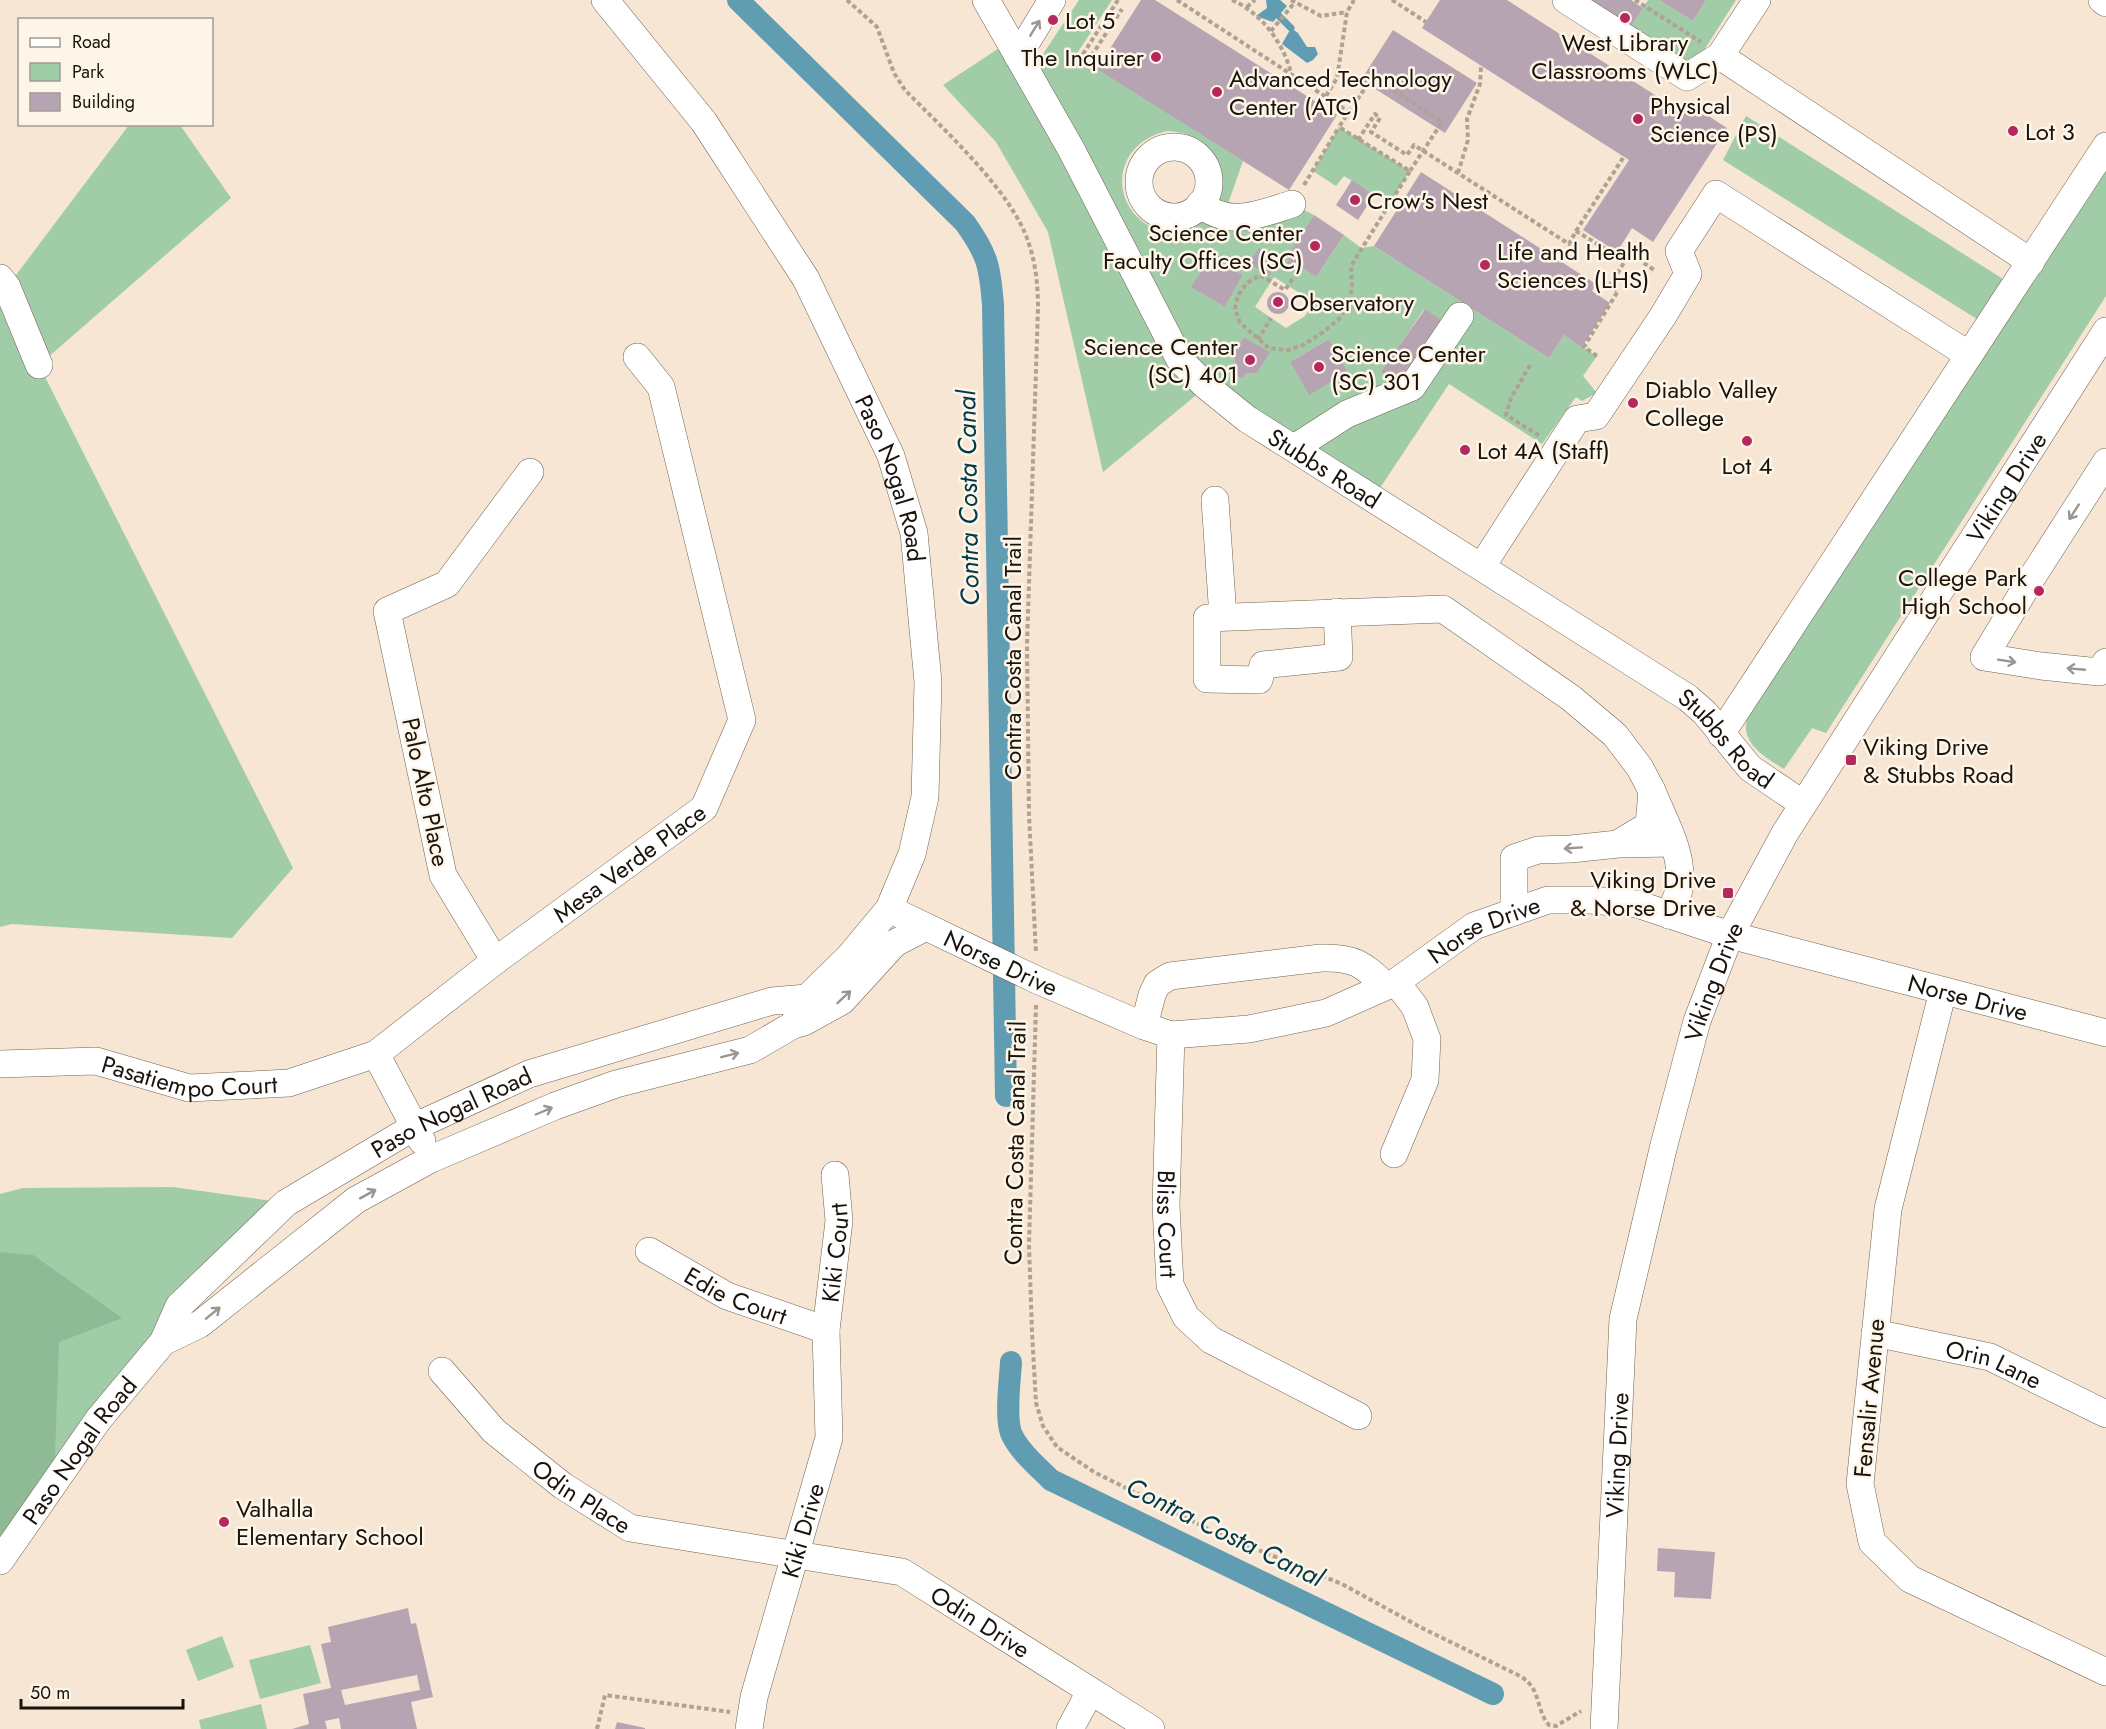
<svg xmlns="http://www.w3.org/2000/svg" width="2106" height="1729" viewBox="0 0 2106 1729" font-family="Jost,sans-serif">
  <rect width="100%" height="100%" fill="#f6e6d3"/>
  <path fill="#a0cca7" fill-rule="evenodd" d="M1079,0h33l-36,55 167,106 -19,54 68,-11 22,11 -28,43 3,2 -3,5 8,5 4,-5 18,12 28,-42 17,13 13,-2 175,112 15,-23 33,21 -14,20 14,17 -15,8 -6,-4 -34,47 -93,-60 -75,113 -168,-110 -103,85 -55,-240 -52,-90 -53,-57 67,-44 19,34zM1168,131c82,5 60,117 -11,98 -14,-4 -27,-17 -32,-31 -11,-33 11,-61 43,-67zM1220,262l23,13 -18,32 -33,-20 16,-24zM1274,277l40,25 -9,14 -19,12 -31,-21zM1424,309l16,11 -43,63 -15,-11zM1244,337l25,15 -12,21 -11,1 -4,5 -10,-6 4,-7 -3,-12zM1329,339l19,33 -39,22 -19,-32z
    M1648,0h11l34,21 13,-21h30l-49,77 -57,-49z
    M1746,116l268,170 92,-140v150l-280,437 -14,-5 -28,41c-16,-10 -40,-23 -38,-45 1,-10 9,-22 13,-31l229,-367 -265,-166z
    M129,125h51l51,73 -192,167 254,503 -61,70 -220,-14 -12,3v-639l7,-1z
    M1339,127l71,44 -21,33 -45,-28 -8,10 -23,-15z
    M173,1187l113,16 -107,103 -179,255v-367l23,-6z
    M222,1636l12,31 -36,14 -12,-31z
    M310,1645l11,38 -61,16 -11,-39z
    M261,1704l6,25h-66l-2,-9z"/>
  <path fill="#8ebb96" d="M0,1252l33,3 89,63 -63,24 -5,141 -54,78z"/>
  <path fill="#609db3" d="M1266,0h14l7,6 -14,16 -17,-6 11,-8z
    M1291,28l7,5 9,14h8l3,7 -5,6 -6,3 -25,-19z"/>
  <g fill="none" stroke-linecap="round" stroke-linejoin="round">
    <path stroke="#609db3" stroke-width="7" d="M1279,16l12,12"/>
    <path stroke="#609db3" stroke-width="22" d="M738,0l227,223c23,32 25,44 28,82l13,791
      M1011,1362c-1,19 -6,54 0,71 7,17 27,34 40,47l442,214"/>
  </g>
  <path fill="#b7a4b3" fill-rule="evenodd" d="M1141,0h14l182,115 -48,75 -192,-121z
    M1440,0h67l151,97 1,5 10,8 6,-8 15,2 37,24 -74,114 -21,-14 -15,24 -34,-22 46,-70 -207,-132z
    M1586,0h45l12,8 -13,20z
    M1659,0h47l-13,21z
    M1393,30l84,53 -32,50 -84,-53z
    M1421,172l175,112 -4,7 18,12 -28,44 -18,-12 -15,23 -175,-112z
    M1352,180l22,15 -16,25 -22,-15z
    M1314,215l30,20 -28,42 -18,-12 -4,6 -8,-6 3,-5 -3,-2z
    M1259,248l19,13 -9,15 -20,-13z
    M1220,262l23,13 -18,32 -34,-20 16,-24z
    M1267 303a11 11 0 1 1 22 0a11 11 0 1 1-22 0Z
    M1425,309l16,11 -44,63 -16,-11z
    M1244,337l26,15 -13,21 -11,1 -4,5 -10,-6 4,-7 -3,-12z
    M1329,339l19,33 -39,23 -19,-33z
    M1658,1548l57,4 -4,47 -37,-2 1,-25 -18,-1z
    M408,1608l3,16 5,-1 17,74 -22,5 6,27h-76l-2,-11 -14,3 2,8h-35l17,-5 -6,-30 28,-6 -10,-44 10,-2 -3,-15zM417,1675l3,15 -75,15 -4,-15z
    M617,1722l28,6v1h-30z"/>
  <g fill="none" stroke-linecap="round" stroke-linejoin="round">
    <g stroke="#706251" stroke-width="28">
      <g id="minor">
        <path id="s1" d="M605,0l99,122 102,157 85,177 23,77 14,149 -3,115 -13,57 -23,55 -40,48 -42,41"/>
        <path id="s2" d="M986,0l85,149 109,211 26,26 41,33 441,279 17,15 45,55 53,36"/>
        <path d="M1566,0l121,77 33,-21"/>
        <path d="M1757,0l-37,56 311,206"/>
        <path d="M2102,0l4,3"/>
        <path d="M1018,56l34,-56"/>
        <circle cx="1174" cy="182" r="35"/>
        <path d="M1200,204c30,24 60,10 92,0"/>
        <path d="M0,278l7,9 32,78"/>
        <path d="M1294,448l53,-34 65,-27 48,-71"/>
        <path d="M2106,462l-75,117 -47,78 57,9 58,6 7,-10"/>
        <path d="M1215,500l8,117"/>
        <path d="M1482,566l95,-147 19,-3 67,-100 25,-42 -9,-23 37,-57 253,161"/>
        <path d="M1337,612l2,45 -76,8 -4,15 -52,-1v-61l236,-9 128,89 44,37 25,33 12,23"/>
        <path d="M1721,734l385,-588"/>
        <path d="M1619,843l30,-18 3,-34c12,30 33,64 27,98 -1,8 -7,18 -10,26"/>
        <path id="s3" d="M889,909l148,71 107,46 27,9 78,-6 77,-16 70,-31 78,-56 74,-26h42l47,4 93,31 376,98"/>
        <path d="M1514,912v-54l24,-8 33,-1 47,-5 55,-1"/>
        <path d="M495,961l-52,-86 -56,-264 60,-27 83,-112"/>
        <path d="M1943,991l-55,218 -28,275 12,58 38,37 196,93"/>
        <path d="M793,1025l11,-3 38,-21 53,-58 31,-16"/>
        <path d="M1144,1026l8,-31 5,-11 13,-8 151,-18c34,-1 41,6 65,28"/>
        <path id="s4" d="M1171,1035l-5,170 4,80 16,32 25,23 147,76"/>
        <path d="M376,1054l46,87"/>
        <path id="s5" d="M0,1064l96,-3 93,27 100,-5 87,-29 119,-93 209,-153 38,-88 -81,-333 -24,-30"/>
        <path d="M1394,1154l31,-74 2,-41 -12,-32 -19,-25"/>
        <path id="s6" d="M649,1251l78,45 99,34"/>
        <path id="s7" d="M1875,1333l115,24 116,57"/>
        <path id="s8" d="M442,1371l52,60 69,55 67,42 272,44 249,157"/>
        <path id="s9" d="M0,1561l98,-141 65,-78 16,-36 107,-103 128,-76 115,-53 243,-73 35,-3 -14,27 -43,25 -134,34 -61,22 -124,53 -75,41 -156,124 -37,18"/>
        <path id="s10" d="M749,1729l5,-32 75,-259 -3,-108 13,-109 -4,-46"/>
        <path d="M1070,1729l20,-37"/>
        <path id="s11" d="M1604,1729l19,-410 41,-174 33,-124 33,-86 55,-102 321,-502"/>
      </g>
    </g>
    <path stroke="#afa293" stroke-width="4" stroke-dasharray="4.5 3" stroke-linecap="butt" d="M847,0l30,27 17,46 11,17c39,40 108,102 124,154 7,21 9,43 9,64l-11,337 2,170 7,138
      M1118,0l-35,54 7,4 32,-49
      M1177,0l172,112 -10,15 71,44 -59,95 1,20 -3,18 -10,15 -17,14 -19,12 -15,5 -19,-2 -29,-25 -5,-14 3,-14 9,-12 13,-8 25,15 16,-23
      M1232,0c29,13 51,42 59,73
      M1291,0l30,16 26,-4
      M1392,0l34,22
      M1635,0l66,42
      M1247,7l8,-7
      M1271,31l24,-29
      M1326,96l11,-18 10,-66 7,-12
      M1659,102l10,-9
      M1349,112l24,-36 69,46
      M1358,140l17,-26 5,4 -9,14 36,23 7,-10 155,99 7,-13 49,30 6,-7 23,16
      M1458,173l10,-33 -1,-21 13,-35 1,-18
      M1304,185l35,-58
      M1576,231l47,-73
      M1258,340l13,-22
      M1597,356l-13,-9 34,-56 -8,-6 15,-24
      M1530,365l-19,33 -5,17 34,21
      M1036,1005l-7,240 3,87 4,71 7,23 14,21 37,25 120,60 128,52 80,44 98,48c22,13 15,33 29,49l7,1 25,-15
      M597,1729l8,-34 125,17"/>
    <use href="#minor" stroke="#fff" stroke-width="27"/>
    <path stroke="#afa293" stroke-width="4" stroke-dasharray="4.5 3" stroke-linecap="butt" d="M1410,171l32,-49"/>
  </g>
  <defs><path id="oneway-shaft" d="M-6 0H5M1.5-3L5.5 0L1.5 3" fill="none" stroke-width="1.6" stroke-linecap="round" stroke-linejoin="round" transform="scale(1.5)"/></defs>
  <g stroke="#989592">
    <use href="#oneway-shaft" transform="translate(1035 28) rotate(-58)"/>
    <use href="#oneway-shaft" transform="translate(2074 512) rotate(123)"/>
    <use href="#oneway-shaft" transform="translate(2007 661) rotate(9)"/>
    <use href="#oneway-shaft" transform="translate(2076 669) rotate(-175)"/>
    <use href="#oneway-shaft" transform="translate(1573 848) rotate(176)"/>
    <use href="#oneway-shaft" transform="translate(844 997) rotate(-43)"/>
    <use href="#oneway-shaft" transform="translate(730 1055) rotate(-14)"/>
    <use href="#oneway-shaft" transform="translate(544 1111) rotate(-23)"/>
    <use href="#oneway-shaft" transform="translate(368 1194) rotate(-29)"/>
    <use href="#oneway-shaft" transform="translate(213 1313) rotate(-39)"/>
  </g>
  <g fill="#b5275d" stroke="#fef5e9" stroke-width="2">
    <circle cx="1625" cy="18" r="6"/>
    <circle cx="1053" cy="20" r="6"/>
    <circle cx="1156" cy="57" r="6"/>
    <circle cx="1217" cy="92" r="6"/>
    <circle cx="1638" cy="119" r="6"/>
    <circle cx="2013" cy="131" r="6"/>
    <circle cx="1355" cy="200" r="6"/>
    <circle cx="1315" cy="246" r="6"/>
    <circle cx="1485" cy="265" r="6"/>
    <circle cx="1278" cy="302" r="6"/>
    <circle cx="1250" cy="360" r="6"/>
    <circle cx="1319" cy="367" r="6"/>
    <circle cx="1633" cy="403" r="6"/>
    <circle cx="1747" cy="441" r="6"/>
    <circle cx="1465" cy="450" r="6"/>
    <circle cx="2039" cy="591" r="6"/>
    <rect x="1845" y="754" width="12" height="12" rx="3"/>
    <rect x="1722" y="887" width="12" height="12" rx="3"/>
    <circle cx="224" cy="1522" r="6"/>
  </g>
  <g text-anchor="middle" dominant-baseline="central" stroke-width="5" stroke-linejoin="round" paint-order="stroke">
    <g font-size="24" fill="#19130c" stroke="#fef5e9" text-anchor="start">
      <text x="1065" y="20">Lot 5</text>
      <text x="1625" y="42" text-anchor="middle">West Library<tspan x="1625" dy="28">Classrooms (WLC)</tspan></text>
      <text x="1144" y="57" text-anchor="end">The Inquirer</text>
      <text x="1229" y="78">Advanced Technology<tspan x="1229" dy="28">Center (ATC)</tspan></text>
      <text x="1650" y="105">Physical<tspan x="1650" dy="28">Science (PS)</tspan></text>
      <text x="2025" y="131">Lot 3</text>
      <text x="1367" y="200">Crow's Nest</text>
      <text x="1303" y="232" text-anchor="end">Science Center<tspan x="1303" dy="28">Faculty Offices (SC)</tspan></text>
      <text x="1497" y="251">Life and Health<tspan x="1497" dy="28">Sciences (LHS)</tspan></text>
      <text x="1290" y="302">Observatory</text>
      <text x="1238" y="346" text-anchor="end">Science Center<tspan x="1238" dy="28">(SC) 401</tspan></text>
      <text x="1331" y="353">Science Center<tspan x="1331" dy="28">(SC) 301</tspan></text>
      <text x="1645" y="389">Diablo Valley<tspan x="1645" dy="28">College</tspan></text>
      <text x="1477" y="450">Lot 4A (Staff)</text>
      <text x="1747" y="465" text-anchor="middle">Lot 4</text>
      <text x="2027" y="577" text-anchor="end">College Park<tspan x="2027" dy="28">High School</tspan></text>
      <text x="1863" y="746">Viking Drive<tspan x="1863" dy="28">&amp; Stubbs Road</tspan></text>
      <text x="1716" y="879" text-anchor="end">Viking Drive<tspan x="1716" dy="28">&amp; Norse Drive</tspan></text>
      <text x="236" y="1508">Valhalla<tspan x="236" dy="28">Elementary School</tspan></text>
    </g>
    <g font-size="24" fill="#19130c" stroke="#fef5e9">
      <text stroke="none"><textPath href="#s2" startOffset="590">Stubbs Road</textPath></text>
      <text stroke="none"><textPath href="#s1" startOffset="562">Paso Nogal Road</textPath></text>
      <text stroke="none"><textPath href="#s11" startOffset="1336">Viking Drive</textPath></text>
      <text transform="translate(1012 658) rotate(-90)">Contra Costa Canal Trail</text>
      <text stroke="none"><textPath href="#s2" startOffset="1076">Stubbs Road</textPath></text>
      <text transform="translate(426 792) rotate(78)">Palo Alto Place</text>
      <text stroke="none"><textPath href="#s5" startOffset="702">Mesa Verde Place</textPath></text>
      <text stroke="none"><textPath href="#s3" startOffset="646">Norse Drive</textPath></text>
      <text stroke="none"><textPath href="#s3" startOffset="124">Norse Drive</textPath></text>
      <text stroke="none"><textPath href="#s11" startOffset="760">Viking Drive</textPath></text>
      <text stroke="none"><textPath href="#s3" startOffset="1150">Norse Drive</textPath></text>
      <text stroke="none"><textPath href="#s5" startOffset="192">Pasatiempo Court</textPath></text>
      <text stroke="none"><textPath href="#s9" startOffset="650">Paso Nogal Road</textPath></text>
      <text transform="translate(1015 1143) rotate(-89)">Contra Costa Canal Trail</text>
      <text stroke="none"><textPath href="#s4" startOffset="189">Bliss Court</textPath></text>
      <text stroke="none"><textPath href="#s10" startOffset="488">Kiki Court</textPath></text>
      <text stroke="none"><textPath href="#s6" startOffset="98">Edie Court</textPath></text>
      <text stroke="none"><textPath href="#s7" startOffset="123">Orin Lane</textPath></text>
      <text transform="translate(1869 1398) rotate(-85)">Fensalir Avenue</text>
      <text stroke="none"><textPath href="#s9" startOffset="136">Paso Nogal Road</textPath></text>
      <text stroke="none"><textPath href="#s11" startOffset="274">Viking Drive</textPath></text>
      <text stroke="none"><textPath href="#s8" startOffset="189">Odin Place</textPath></text>
      <text stroke="none"><textPath href="#s10" startOffset="206">Kiki Drive</textPath></text>
      <text stroke="none"><textPath href="#s8" startOffset="615">Odin Drive</textPath></text>
    </g>
    <g font-size="26" font-style="italic" fill="#003949" stroke="#fef5e9">
      <text transform="translate(968 498) rotate(-91)">Contra Costa Canal</text>
      <text transform="translate(1225 1532) rotate(26)">Contra Costa Canal</text>
    </g>
  </g>
  <rect x="18" y="18" width="195" height="108" fill="#fef5e9" stroke="#a29b91" stroke-width="1.5"/>
  <rect x="30" y="38" width="30" height="9" fill="#ffffff" stroke="#a29b91" stroke-width="1.5"/>
  <text x="72" y="48" font-size="18" fill="#19130c">Road</text>
  <rect x="30" y="63" width="30" height="18" fill="#a0cca7" stroke="#a29b91" stroke-width="1.5"/>
  <text x="72" y="78" font-size="18" fill="#19130c">Park</text>
  <rect x="30" y="93" width="30" height="18" fill="#b7a4b3" stroke="#a29b91" stroke-width="1.5"/>
  <text x="72" y="108" font-size="18" fill="#19130c">Building</text>
  <path d="M21 1699v9h162v-9" fill="none" stroke="#19130c" stroke-width="3"/>
  <text x="30" y="1699" font-size="18" fill="#19130c" stroke="#fef5e9" stroke-width="4.5" paint-order="stroke">50 m</text>
</svg>
